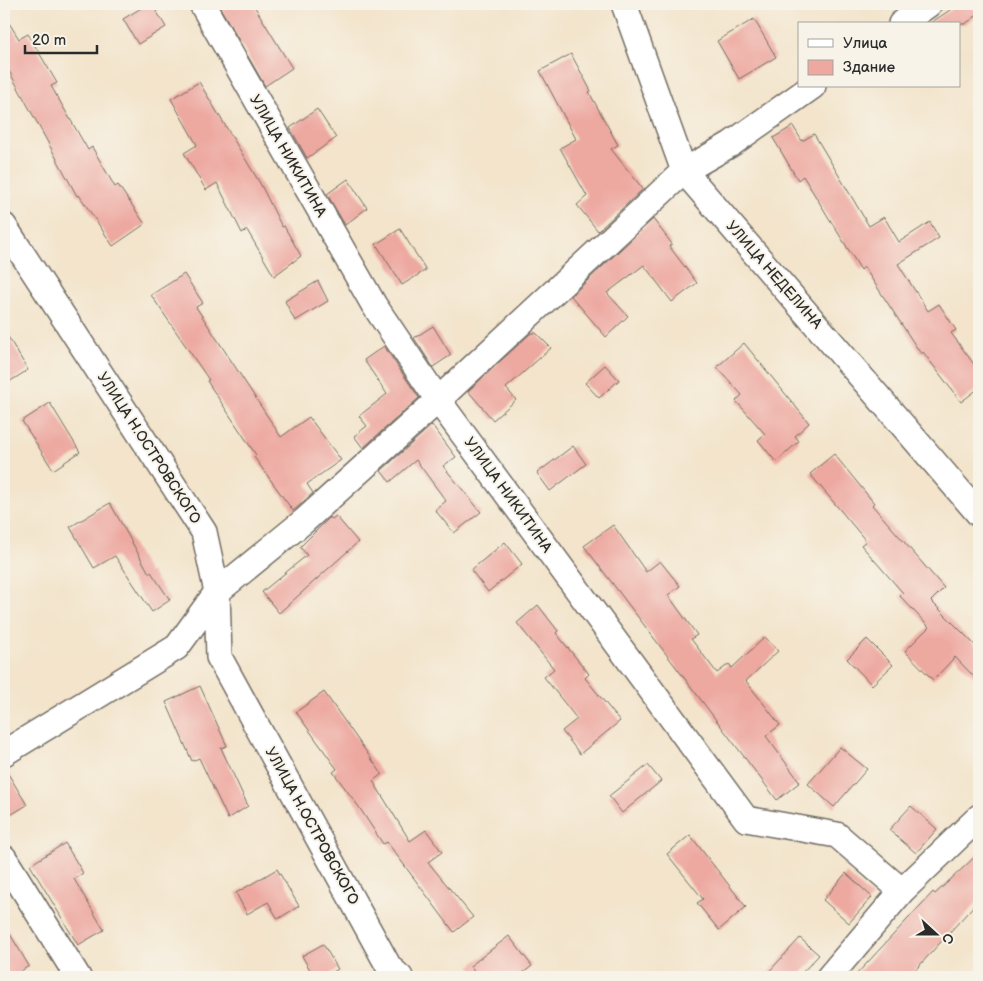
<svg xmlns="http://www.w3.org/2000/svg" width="983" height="981" viewBox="0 0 983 981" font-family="'Balsamiq Sans',sans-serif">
  <rect width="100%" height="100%" fill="#f7f3e8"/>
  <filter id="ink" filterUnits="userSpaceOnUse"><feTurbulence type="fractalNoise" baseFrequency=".02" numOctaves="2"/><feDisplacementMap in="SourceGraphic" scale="10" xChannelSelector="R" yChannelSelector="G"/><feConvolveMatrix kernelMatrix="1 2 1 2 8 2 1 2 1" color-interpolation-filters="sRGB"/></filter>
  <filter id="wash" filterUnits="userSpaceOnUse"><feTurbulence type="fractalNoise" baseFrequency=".0096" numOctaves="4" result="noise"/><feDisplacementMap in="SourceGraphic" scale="20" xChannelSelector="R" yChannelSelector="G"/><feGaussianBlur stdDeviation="1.12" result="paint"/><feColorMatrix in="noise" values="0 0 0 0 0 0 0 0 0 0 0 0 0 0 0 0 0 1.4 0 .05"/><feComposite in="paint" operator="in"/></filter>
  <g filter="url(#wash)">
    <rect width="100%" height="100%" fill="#f3e4cb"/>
    <g id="blocks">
      <path fill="#eda8a0" d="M148,4h4l14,23 -28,17 -15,-25z
        M218,4h35l39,64 -27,18z
        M959,4h20v10l-14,10h-36z
        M4,15l15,24 9,-5 29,49 -6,3 37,64 4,-3 23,40 3,-2 27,39 -32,22 -34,-51 -2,1 -73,-134z
        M754,19l22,38 -37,22 -22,-38z
        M571,54l20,37 -2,1 29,53 -7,4 32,40 -45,42 -21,-26 10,-9 -27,-48 16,-9 -36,-68z
        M199,82l62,103 21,42 2,-1 17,30 -27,20 -27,-46 -5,3 -25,-50 -11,7 -22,-37 13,-8 -26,-46z
        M317,109l19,29 -29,20 -17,-30z
        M793,126l9,15 12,-7 55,92 15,-9 15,25 31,-20 9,16 -41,26 30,47 11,-7 17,26 -5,3 28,38v17l-18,14 -38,-50 -2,2 -57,-87 -3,3 -58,-94 -5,4 -25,-42z
        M348,179l19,29 -22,17 -18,-31z
        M653,219l19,25 -3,2 28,37 -25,19 -28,-37 -37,28 21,23 -22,21 -35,-41z
        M400,229l26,41 -24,15 -26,-41z
        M184,274l19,29 -7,4 85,130 28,-20 32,43 -34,24 6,9 -20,18 -39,-54 2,-2 -49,-74 2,-1 -58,-85z
        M318,281l10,20 -33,20 -10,-20z
        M433,326l18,29 -18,12 -19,-29z
        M4,330l24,40 -24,15z
        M531,333h5l15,15 -45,40 10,12 -23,20 -25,-29z
        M744,343l65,80 -14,13 4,5 -23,21 -18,-22 7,-6 -29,-33 6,-6 -25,-28z
        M384,346l35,52 -56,50 -9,-12 13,-10 -8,-10 28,-22 -23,-34z
        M605,365l14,15 -20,18 -14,-15z
        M50,403l30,49 -27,18 -31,-49z
        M432,425l24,32 -13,9 38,46 -27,21 -19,-23 11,-9 -30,-41 -26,22 -9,-11z
        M573,446l13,18 -36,27 -13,-18z
        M834,454l40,49 -2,2 72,83 -13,13 48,48v33l-24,-25 -22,23 -28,-29 24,-24 -29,-31 3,-3 -42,-48 5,-4 -56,-67z
        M110,503l39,70 2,-1 19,28 -18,12 -37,-56 -21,12 -24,-41z
        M336,516l22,26 -79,71 -17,-21 45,-37 -7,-8 30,-30 2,2z
        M613,525l33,47 14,-11 20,25 -12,9 29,40 -6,4 26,34 12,-9 3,4 33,-31 13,14 -32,30 34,44 -14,11 34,46 -23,18 -193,-254z
        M505,542l17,22 -34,28 -17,-22z
        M538,605l20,26 -2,2 33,41 -4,4 35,43 -40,33 -18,-23 15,-12 -33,-42 10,-8 -37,-46z
        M867,639l26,26 -21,20 -25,-26z
        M200,686l27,60 -6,2 27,58 -20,13 -29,-61 -7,3 -26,-59z
        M324,692l58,82 -9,7 37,60 16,-11 16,22 -14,10 45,55 -19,15 -67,-90 -4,2 -24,-37 -26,-35 4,-3 -41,-57z
        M840,747l27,22 -33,38 -26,-23z
        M648,765l13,16 -39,32 -13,-17z
        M4,767l23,38 -23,14z
        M911,806l26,23 -21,24 -27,-23z
        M690,835l56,72 -27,23 -22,-27 6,-4 -36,-45z
        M65,843l18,30 -9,6 30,51 -26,15 -48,-80z
        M979,853v47l-70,77h-55l79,-85 2,2z
        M277,869l22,37 -21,13 -10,-17 -21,12 -11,-21z
        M846,873l26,24 -23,26 -26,-23z
        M4,924l25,42 -18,11h-7z
        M509,936l23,30 -14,11h-40l-8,-11z
        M800,938l19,17 -21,22h-34z
        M323,944l15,25 -13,8h-11l-12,-21z"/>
    </g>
  </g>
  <g filter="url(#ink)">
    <use href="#blocks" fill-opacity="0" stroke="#716c63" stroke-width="1"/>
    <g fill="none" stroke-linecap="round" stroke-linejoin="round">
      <g stroke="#716c63" stroke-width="28">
        <path id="minor" d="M202,4l172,301 64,95 308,419 91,16 65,56
          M624,4l60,167 295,343
          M901,24l28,-20
          M4,226l200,306 13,60 2,65 170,310 11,10
          M4,753l173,-106 40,-55 87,-71 134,-121 246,-229 47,-27 82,-58
          M4,858l74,119
          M829,977l73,-86 77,-74"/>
      </g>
      <use href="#minor" stroke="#fff" stroke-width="25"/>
    </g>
  </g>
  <g text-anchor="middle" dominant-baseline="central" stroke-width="4" stroke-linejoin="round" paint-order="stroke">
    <g font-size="15" fill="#2b2b2b" stroke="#f7f3e8">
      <text transform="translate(288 156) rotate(60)">УЛИЦА НИКИТИНА</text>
      <text transform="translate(774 275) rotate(49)">УЛИЦА НЕДЕЛИНА</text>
      <text transform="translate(149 448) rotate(57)">УЛИЦА Н.ОСТРОВСКОГО</text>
      <text transform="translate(508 495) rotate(54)">УЛИЦА НИКИТИНА</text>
      <text transform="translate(312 826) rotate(61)">УЛИЦА Н.ОСТРОВСКОГО</text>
    </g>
  </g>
  <rect width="983" height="981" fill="none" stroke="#f7f3e8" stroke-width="20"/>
  <rect x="798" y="22" width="162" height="65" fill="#f7f3e8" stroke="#a5a39c"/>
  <rect x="808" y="39" width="25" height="8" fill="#ffffff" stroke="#a5a39c"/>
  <text x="843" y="48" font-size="15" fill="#2b2b2b">Улица</text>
  <rect x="808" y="60" width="25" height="15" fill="#eda8a0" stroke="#a5a39c"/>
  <text x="843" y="72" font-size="15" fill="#2b2b2b">Здание</text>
  <g transform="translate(936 934) rotate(111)" stroke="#f7f3e8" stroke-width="4" paint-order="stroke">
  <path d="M0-4L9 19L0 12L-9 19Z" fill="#2b2b2b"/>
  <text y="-8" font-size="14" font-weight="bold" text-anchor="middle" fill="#2b2b2b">С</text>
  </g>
  <path d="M25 45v8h72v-8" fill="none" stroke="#2b2b2b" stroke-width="2.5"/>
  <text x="32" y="45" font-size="15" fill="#2b2b2b" stroke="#f7f3e8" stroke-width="4" paint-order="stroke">20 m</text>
</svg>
